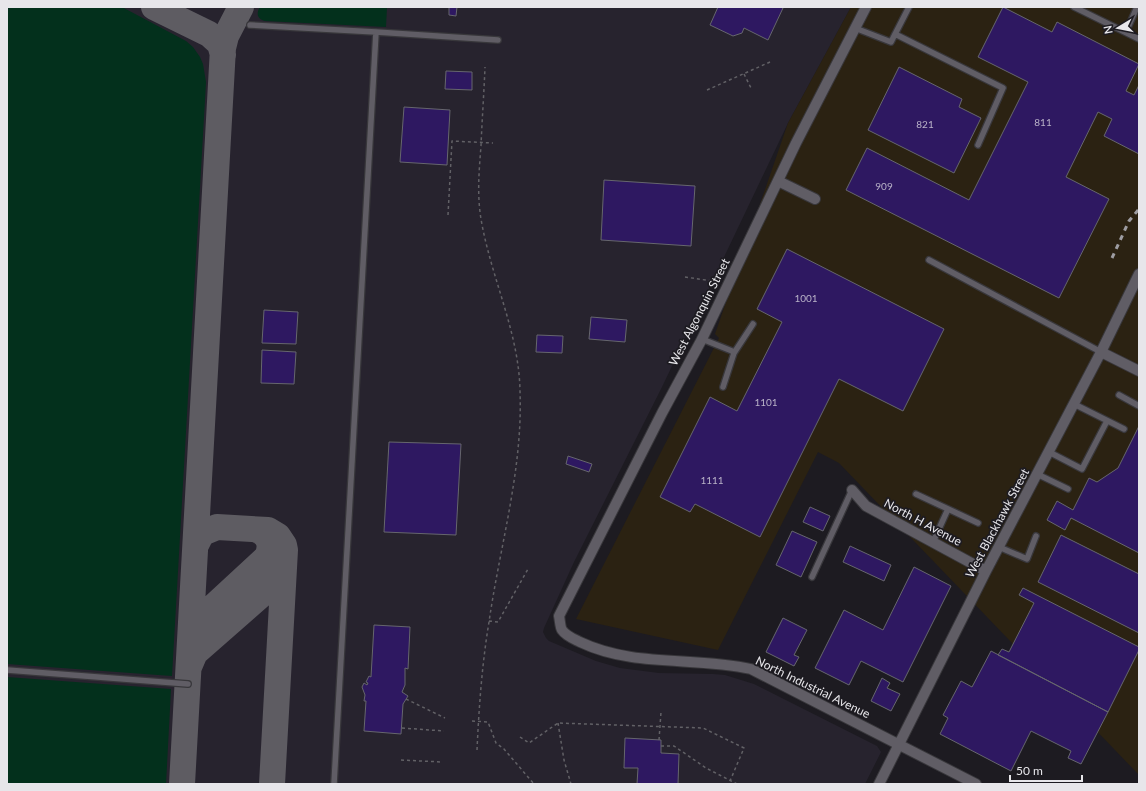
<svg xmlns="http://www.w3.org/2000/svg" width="1146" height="791" viewBox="0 0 1146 791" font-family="Lato,sans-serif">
  <rect width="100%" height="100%" fill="#1d1b21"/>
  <path fill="#27232e" d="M7,7h844l-63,116 -126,264 -88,175 -30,66 -1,4 3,6 3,3 47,20 24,7 39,5 54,1 12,1 29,9 123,62 4,6 -16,32h-858z"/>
  <path fill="#2b2212" d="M851,7h288v768l-300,-312 -21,-11 -100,198 -142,-31 143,-281 -4,-4 73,-211z"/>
  <path fill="#03301c" d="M7,7h115l64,34 7,6 7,10 3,7 3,18 -34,594 -165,-12z
    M260,7h127l-1,20 -121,-6c-8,-2 -9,-8 -5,-14z
    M7,677l164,12 -5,95h-159z"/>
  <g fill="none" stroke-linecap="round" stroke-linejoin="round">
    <path stroke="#5e5c62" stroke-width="26" d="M154,7l55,27 11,10 3,11
      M196,545l5,-10 4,-3 12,-5 51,3 10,6 6,9 1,5 -13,234
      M191,634l2,-7 8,-9 66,-61c5,-11 3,-22 -10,-27
      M189,667l6,-14 82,-72 4,-6 3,-7
      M182,784l41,-736 3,-12 15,-29"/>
  </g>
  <path fill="#2e1861" stroke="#66666d" d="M449,7h8l-1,9 -7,-1z
    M718,7h62l3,1 -15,32 -24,-12 -2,5 -9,3 -23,-11z
    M1003,7l49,25 5,-10 82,42 -13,27 8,4 5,-10v69l-35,-18 8,-17 -14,-7 -32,65 43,22 -50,99 -213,-108 21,-42 102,52 59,-118 -50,-25z
    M899,67l63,32 -3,8 22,11 -27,55 -86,-43z
    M446,71l26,1v18l-27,-1z
    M404,107l46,3 -3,55 -47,-3z
    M604,180l91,6 -4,60 -90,-6z
    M787,249l157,80 -41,82 -64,-32 -79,158 -65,-33 -5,8 -30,-15 50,-100 27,14 45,-89 -25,-13z
    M264,310l34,2 -2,32 -34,-1z
    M591,317l36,3 -2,22 -36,-3z
    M537,335l26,1 -1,17 -26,-1z
    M262,350l34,2 -2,32 -33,-1z
    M1139,426v127l-68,-35 -6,12 -18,-10 10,-19 16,9 16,-32 8,4 21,-14z
    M389,442l72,2 -5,91 -72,-3z
    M568,456l24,8 -3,8 -23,-8z
    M810,507l20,9 -7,15 -20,-9z
    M792,531l25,11 -16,35 -25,-12z
    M1061,535l78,39v59l-101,-51z
    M850,546l41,19 -7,16 -41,-19z
    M914,567l37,19 -48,96 -42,-21 -12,24 -34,-17 29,-58 39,20z
    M1023,588l116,59v3l-31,62 -110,-57 4,-6 7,3 25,-49 -15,-8z
    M783,618l24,12 -13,25 5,2 -5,9 -28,-14z
    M374,625l36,2 -2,42 -3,-1v17l-3,7 6,4 -5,8 -2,30 -37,-3 2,-30h-2l1,-6 -3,-8 2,-4 3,2 1,-2 -2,-1 3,-6 2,1z
    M991,651l117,61 -27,52 -13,-6 3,-7 -40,-20 -20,40 -71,-37 8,-16 -5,-3 18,-34 11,6z
    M882,678l8,5 -3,5 13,6 -9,17 -20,-10z
    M625,738l36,2v13l18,1 -1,30h-41l1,-16h-14z"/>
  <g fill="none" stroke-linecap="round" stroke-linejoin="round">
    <g stroke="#38373b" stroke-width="8">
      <path id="lane" d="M1074,7l65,32
        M250,25l126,7 122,8
        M855,28l36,14 18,-35
        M1126,32l11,-25
        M895,34l108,54 -25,57
        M929,260l172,92
        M702,339l30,12 2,2 -11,34
        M734,353l19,-29
        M1119,395l20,11
        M1074,404l50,25
        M1049,452l33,17 25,-48
        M1037,474l31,15
        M916,494l62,29
        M933,542l15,-33
        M999,547l28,12 9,-23
        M812,577l40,-87
        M7,670l181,14
        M334,784l42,-752"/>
    </g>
    <g stroke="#38373b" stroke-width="12">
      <path id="street" d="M866,7l-70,136 -94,196 -40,74 -103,203c1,4 1,11 3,14 4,6 12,9 18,12 55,26 114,14 171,27l225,115
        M778,181l37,18
        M1101,352l38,19
        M852,490l14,16 120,65
        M879,784l107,-213 115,-219 38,-78"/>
    </g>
    <path stroke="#626166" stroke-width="1.5" stroke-dasharray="3 3" stroke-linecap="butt" d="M744,74l7,14
      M707,90l63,-28
      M448,215l4,-74 41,2
      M685,277l34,5
      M489,621l9,1 30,-53
      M406,699l39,19
      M472,721l16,1 8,21 8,6 30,35
      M558,723l6,37 7,24
      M402,728l42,3
      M520,737l9,6 29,-20 145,5 41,20 -14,33
      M659,740l2,-28
      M661,746h13l32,22 31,16
      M477,750c2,-43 5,-86 12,-128 11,-77 34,-152 31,-231 -1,-59 -29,-113 -39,-172 -4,-24 -2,-48 0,-73 1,-26 3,-53 4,-79
      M401,760l41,2"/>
    <use href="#lane" stroke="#605d65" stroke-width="5.5"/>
    <use href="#street" stroke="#605d65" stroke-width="10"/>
    <path stroke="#9e9da2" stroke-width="3" stroke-dasharray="5 5" stroke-linecap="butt" d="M1112,258l17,-37 10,-12"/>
  </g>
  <g text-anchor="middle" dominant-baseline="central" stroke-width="3.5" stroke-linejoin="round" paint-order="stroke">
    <g font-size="10" fill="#b9b2c8">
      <text x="1043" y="122">811</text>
      <text x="925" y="124">821</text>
      <text x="884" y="186">909</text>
      <text x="806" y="298">1001</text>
      <text x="766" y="402">1101</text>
      <text x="712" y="480">1111</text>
    </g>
    <g font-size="12" fill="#e7e6ea" stroke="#1d1b21">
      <text transform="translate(699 312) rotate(-63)">West Algonquin Street</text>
      <text transform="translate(923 522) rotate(28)">North H Avenue</text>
      <text transform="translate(997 523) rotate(-62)">West Blackhawk Street</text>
      <text transform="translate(813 687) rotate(26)">North Industrial Avenue</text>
    </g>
  </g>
  <rect width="1146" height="791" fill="none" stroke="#e7e6ea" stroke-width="16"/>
  <g transform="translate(1118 28) rotate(260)" stroke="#1d1b21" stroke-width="3" paint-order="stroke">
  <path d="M0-3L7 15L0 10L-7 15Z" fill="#e7e6ea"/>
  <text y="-6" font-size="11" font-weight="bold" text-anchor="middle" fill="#e7e6ea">N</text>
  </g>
  <path d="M1010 775v6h72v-6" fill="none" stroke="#e7e6ea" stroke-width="2"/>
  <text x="1016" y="775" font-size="12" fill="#e7e6ea" stroke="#1d1b21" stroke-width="3" paint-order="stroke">50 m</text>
</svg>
